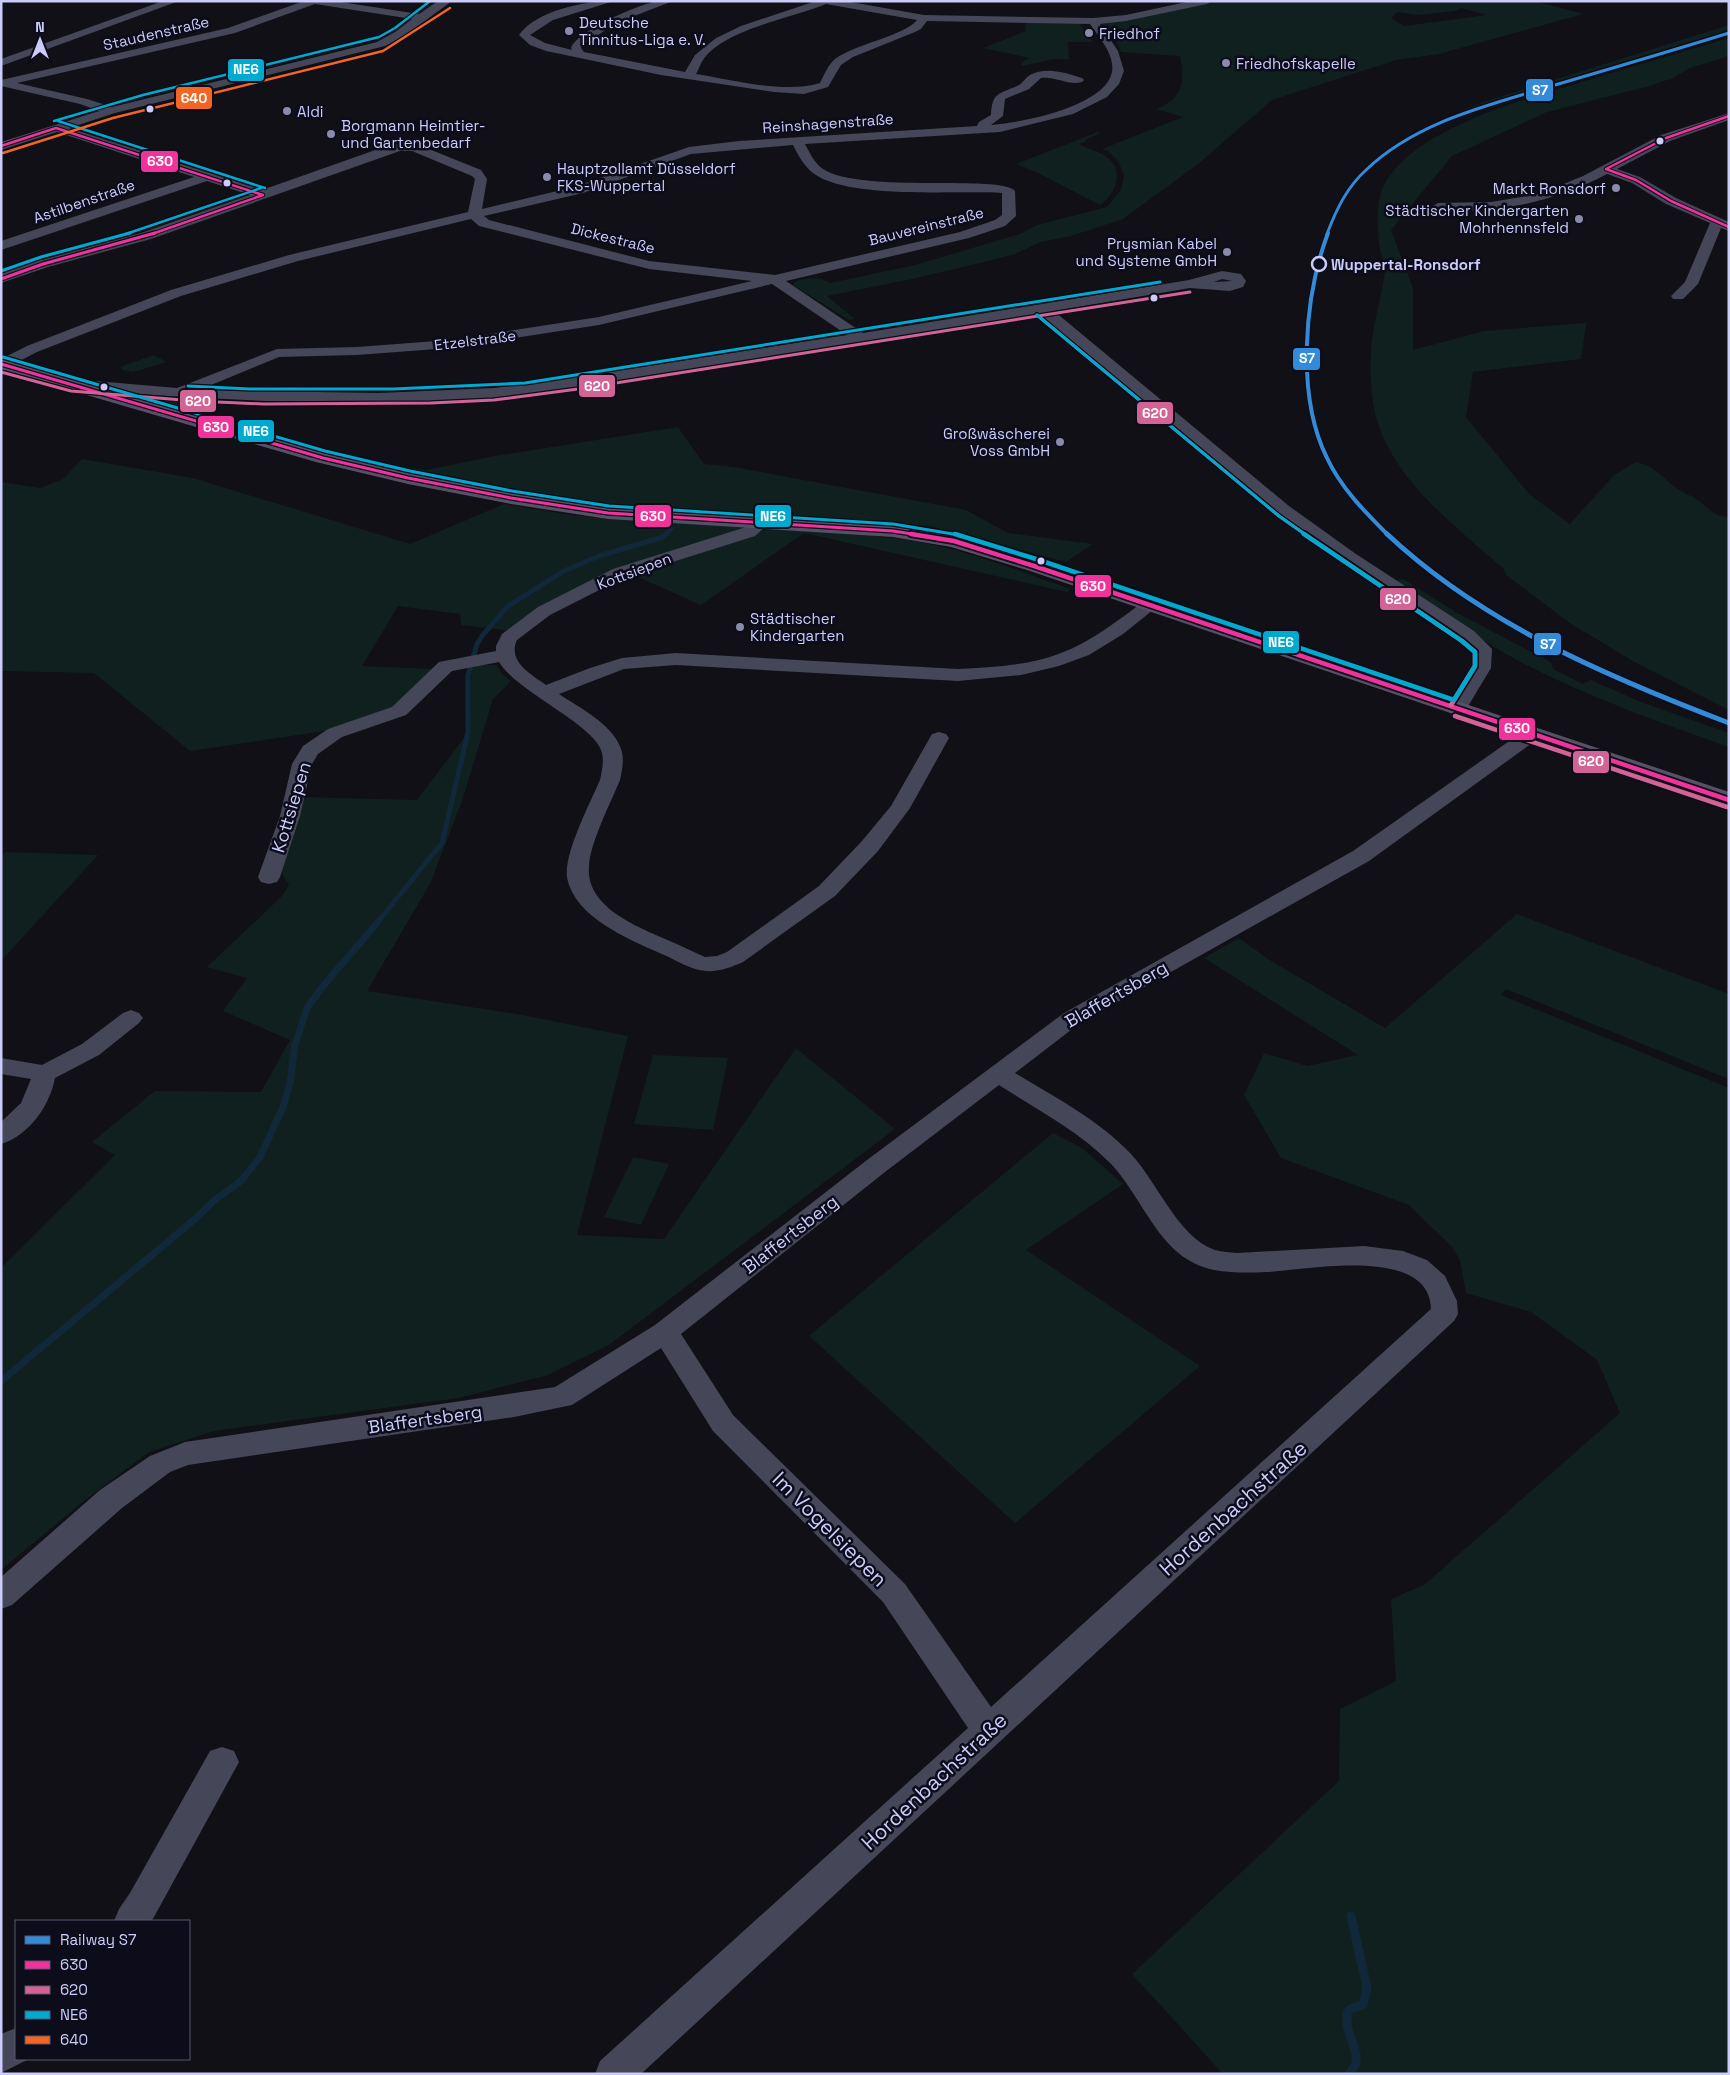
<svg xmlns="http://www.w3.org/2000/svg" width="1730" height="2075" viewBox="0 0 1730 2075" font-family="'Space Grotesk',sans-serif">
  <rect width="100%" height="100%" fill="#101016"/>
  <path fill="#10201f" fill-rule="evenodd" d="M1214,1h321l48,13 -144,40 -43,6 -124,40 -74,64 -75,55 -52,17 -31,6 -25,12 -15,4 -83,20 -90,18 28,23 -6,1 -56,-35 3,-4c13,-3 23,-5 34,2l85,-18 105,-31 17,-9 70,-18 14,-17 3,-15 -6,-14 -10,-10 -6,-2 81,-32 -27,-8c27,-11 29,-26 24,-53l-59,-4 -3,-8 -16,-20zM1461,8l26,7 -83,11 -13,-8 6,-6 22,3 36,-4z
    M1025,22l60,1 -5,2 13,17h-25l1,17h-15l-32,7 -1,-3 9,-5 -47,-10 43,-17z
    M1729,25v5l-271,81 25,-9z
    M1729,38v18l-39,12 -17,10 -27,9 -99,25 -95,44 -61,74 22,58v62l71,-19 102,-8 -5,36 -108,13 -7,45 64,78 40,29 44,-49 22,-13c22,5 25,16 42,27 7,5 15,7 21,12 13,9 13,15 30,16v193l-91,-46 -67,-40 -65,-49 -2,-6c-47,-41 -111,-89 -128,-152 -5,-19 -6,-44 -5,-64 1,-30 12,-59 15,-89 -8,-13 -7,-21 -8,-36 -1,-19 0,-38 13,-54 39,-52 146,-78 207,-97 43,-13 87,-26 131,-39z
    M1098,132l3,1 -14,6 -2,3 -6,2c9,6 21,7 29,14 17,13 7,37 -8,47l-62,-32 -22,-9z
    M153,355l14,7 -34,10 -11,-2 -2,-3z
    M130,393l58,8 -5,3v2l20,10 -75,-21z
    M678,427l26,37 30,3 232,43 42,23 85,11 -27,18 -136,-36 -300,-17 -118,-17 -156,-32 70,10 69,-14z
    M82,459l111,19 217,66 94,-40 67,11 54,5 125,7 -131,43 -107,61 -51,-6 -1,-11 -62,-8 -36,60 71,3 -39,41 -63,20 -141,21 -96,-78 -93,-2v-189l39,6 23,-9z
    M770,528c53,5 107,5 159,16 49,10 96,29 142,45l-4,3 -263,-59 -103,72 -72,-32z
    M1403,579l56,35 92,48 2,7 30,15 8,-4 50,22 88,31v14c-73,-26 -146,-52 -214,-88 -42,-23 -82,-52 -122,-78z
    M471,665h26l5,9 9,7 -18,18 -31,102 -32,83 -63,107 150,23 111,22 -51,199 87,4 132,-191 99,81 -286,216 -61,30 -89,23 -245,33 -65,21 -64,48 -84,70v-302l114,-113 -23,-13 63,-51 106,1 29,-52 -67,-29 24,-33 -40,-11 75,-71 7,-11 -9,-16 23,-72 114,3 53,-70z
    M5,852l93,3 -97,106v-103z
    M1517,914l212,80v85l-223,-90 -5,6 228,93v986h-506l-91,-100 207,-193 1,-72 56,-28 -5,-82 33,-14 196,-172 -23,-53 -66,-48 -65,-19 -6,-33 -9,-14 -42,-41 -128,-47 -37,-63 20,-42 43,13 51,-11 -154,-97 35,-20 29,21 117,69z
    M653,1055l75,3 -15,72 -79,-6z
    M1053,1133l29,15 41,36 -97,66 174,116 -185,157 -206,-187z
    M633,1157l36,7 -28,61 -37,-8z"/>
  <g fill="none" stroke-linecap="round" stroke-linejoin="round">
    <path stroke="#11283a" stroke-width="4" d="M665,535l7,-6"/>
    <path stroke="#11283a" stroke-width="5" d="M376,924l66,-81 26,-111v-57l9,-31 5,-8 26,-30 56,-35 35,-15 64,-19 3,-3"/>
    <path stroke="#11283a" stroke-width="7" d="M1,1381l194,-162 21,-20 25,-18 19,-24 23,-50 7,-24 5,-38 12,-37 16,-22 54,-63"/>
    <path stroke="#11283a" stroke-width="9" d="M1349,2074l7,-10v-10l-9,-29v-13l5,-4 11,-3 4,-17 -16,-72"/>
    <path fill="#454657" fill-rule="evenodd" d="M163,1h16l-178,65v-7z
      M304,1h30l85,13 19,-13h14l-49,36 -18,9 -270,67 -46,15 193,62 119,-42 18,-5h15l67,27 6,9 -5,30 92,-22 115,-40 50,-6 238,-15 2,-4 12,-7c1,-23 8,-21 26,-29 6,-2 8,-9 15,-12 16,-7 34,-1 50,4l2,2 -2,2c-13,4 -27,-6 -41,-4l-12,11 -24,10 -2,17 -12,9c30,-2 115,-19 121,-53 3,-17 -13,-35 -22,-48l-163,-3 -6,8 -6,3 -62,25 -12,8 -13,22 -24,7 -30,-2 -113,-17 -115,-24 -16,-6 -11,-10c18,-25 66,-34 95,-34l-61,19 -23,15 15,8 27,7 -1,-2c7,-18 67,-43 86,-47 5,-1 11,0 16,0l-57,22 -33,22 -2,3 3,4 5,1 96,19 10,-17 21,-17 25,-12 75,-25h29l79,14 169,3 33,-3 65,-14h21l-5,3 -81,17 -26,3 18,27 6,20 -5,13 -12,13 -34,17 -73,18 -195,12c5,9 9,19 18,25 39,25 179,5 192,22l1,25 -11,10 -36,12 -183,43 77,52 326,-53 33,-9 19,3 5,7 -3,6 -13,4 -40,-3 -136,23 235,195 67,48 118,77 18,18 -1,19 -27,45 -7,2 -7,-2 -3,-4 26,-41 1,-18 -14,-11 -116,-77 -67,-48 -238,-200c-116,18 -232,36 -348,55 -66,10 -132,24 -199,29 -140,10 -280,2 -420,-9l-5,-2 -3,-3 3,-3 5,-2 105,9 100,-39 80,-2 93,-7 149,-23 153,-36 -103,-12 -170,-43 -8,-7 -173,42 -117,35 -144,56 -29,15 -7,1v-9l26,-13 144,-56 118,-35 179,-43 7,-33 -3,-3 -60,-25h-12l-249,88 -103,28 -47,16v-9l37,-13 103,-28 109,-38 -43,-14 -206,69v-9l193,-64 -137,-45 -56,18v-8l98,-31 -19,-7 -79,-18v-6l227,-52zM315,4l97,15 -17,13 -18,10 -265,65 -25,-8 -70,-16 218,-50zM826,4l91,16c-13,16 -62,24 -82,39 -7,6 -11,16 -15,24 -37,11 -86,-3 -124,-9 3,-5 4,-10 7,-14 21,-31 90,-42 123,-56zM793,145c5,10 11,21 20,28 35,27 144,17 189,20v22l-7,5 -35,12 -185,43 -126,-14 -160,-41 -5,-4 99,-23 108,-39zM1222,279l10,2 -18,1zM772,284l75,51 -270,42 -83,11 -115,5 -180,-3 80,-33 78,-2 93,-7 149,-23z
      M1729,113v7l-59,21 -53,28 23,8 36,21 53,24v9l-8,-3 -23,56 -15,15h-10l-2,-3 14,-14 25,-59 -44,-19 -34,-21 -25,-9c-48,25 -96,37 -150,37 -8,0 -20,2 -26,-4l7,-4 53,-1 48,-8 44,-18 78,-41z
      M756,522l6,1 3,4 -10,9 -130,41 -75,38 -33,25c-10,22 15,35 29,45l44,-17 32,-10 54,-5 282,16c34,-2 70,-3 103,-16 30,-11 56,-32 82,-51l6,-1 6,1 3,4 -35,28 -34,21 -30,11 -38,9 -63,6 -282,-16 -52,4 -65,25c21,14 56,31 63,58 2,10 0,19 -2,28 -9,22 -30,63 -31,86 -4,42 51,62 81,75 12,5 23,11 35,16l12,-1 10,-4 92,-66 43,-45 29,-35 41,-72 7,-2 7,2 3,4 -39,70 -32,43 -43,45 -92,66c-11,5 -24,10 -37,9 -15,-1 -28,-10 -42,-16 -33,-15 -90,-37 -97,-78 -3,-24 23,-74 33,-97 2,-9 4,-18 2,-27 -6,-28 -84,-60 -103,-91l-47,9 -46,44 -64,22 -24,17 -6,10 -12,52 -20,61 -3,5 -8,2 -8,-2 -3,-5 22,-61 12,-52 11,-18 25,-17 64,-22 47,-45 57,-11v-5l6,-12 36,-27 75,-38 130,-41z
      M1532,728l7,2 3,4 -3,4 -170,123 -289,162 -65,50c38,23 78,44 110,75 30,27 51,89 90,102 7,2 15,2 22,3l127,-7 39,5 24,9 18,16 12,25 1,13 -4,7 -813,753h-46l5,-13 368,-333 -85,-126 -170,-171 -52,-83 -89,57 -58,12 -326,48 -18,7 -48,36 -110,97 -11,4v-32l99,-87 50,-34 35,-14 370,-55 100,-62 212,-165 197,-147 289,-162 172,-121zM999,1085c37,24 78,45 109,76 36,35 50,98 106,109 17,3 35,3 53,2 39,-2 163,-27 164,37l-440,398 -86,-123 -172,-169 -52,-81 204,-162z
      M131,1010l8,3 4,5 -4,5 -40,32 -44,23c-5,27 -26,58 -54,66v-22l20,-19 10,-24 -30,-5v-16l41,7 40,-21 41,-31z
      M222,1747l12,4 5,11 -85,155 -3,4h-37l5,-12 11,-16 80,-142z
      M16,2028v31h13l-28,14v-39z"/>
    <path fill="#575168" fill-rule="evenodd" d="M1,359l327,95 80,18 103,20 97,15 285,18 61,10 87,27 688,230v15l-702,-237 -76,-23 -58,-10 -285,-18 -97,-15 -103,-20 -92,-22 -315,-92z"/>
    <g stroke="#0d0c1a" stroke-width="4.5">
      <path id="bus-1-far2" d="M56,128l207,67
        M1,146l55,-18
        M1606,169l30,11 35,21 58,26
        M1606,169l60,-31 63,-22
        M152,234l111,-39"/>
    </g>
    <g stroke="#0d0c1a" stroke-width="5.5">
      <path id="bus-1-far1" d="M1,279l42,-15 112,-31
        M1,364l322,94 85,20 103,20 97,15 285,18 26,4"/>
    </g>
    <g stroke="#0d0c1a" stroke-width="8">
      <path id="bus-1" d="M911,534l43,7 80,25 695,234"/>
    </g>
    <g stroke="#0d0c1a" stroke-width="5.5">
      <path id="bus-2-far1" d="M1037,315l242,201 27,19
        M1,372l70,19 124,10 68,3 168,-1 63,-3 84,-11 612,-97"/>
    </g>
    <g stroke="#0d0c1a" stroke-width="8">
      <path id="bus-2" d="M1304,534l158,107 13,11v14l-24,39
        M1455,716l272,91"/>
    </g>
    <g stroke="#0d0c1a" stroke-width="4.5">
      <path id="bus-3-far2" d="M54,121l89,-26 236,-58 16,-9 35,-27
        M58,121l207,67
        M126,234l135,-46"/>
    </g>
    <g stroke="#0d0c1a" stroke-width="5.5">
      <path id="bus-3-far1" d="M1,271l40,-14 89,-24
        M1037,315l242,201 27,19
        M3,357l322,94 85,20 102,20 97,15 284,18 66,11
        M188,386l62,3h143l132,-6 635,-101"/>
    </g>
    <g stroke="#0d0c1a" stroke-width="8">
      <path id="bus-3" d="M955,534l81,25 418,141 21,-34v-14l-13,-11 -158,-107"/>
    </g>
    <g stroke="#0d0c1a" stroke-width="4.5">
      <path id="bus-4" d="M3,153l110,-35 270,-67 67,-43"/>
    </g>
    <use href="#bus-1-far2" stroke="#ef339a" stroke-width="2.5"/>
    <use href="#bus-1-far1" stroke="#ef339a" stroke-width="3"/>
    <use href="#bus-1" stroke="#ef339a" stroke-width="4.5"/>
    <use href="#bus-2-far1" stroke="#d26395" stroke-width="3"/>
    <use href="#bus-2" stroke="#d26395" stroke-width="4.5"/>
    <use href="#bus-3-far2" stroke="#00a9ce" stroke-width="2.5"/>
    <use href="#bus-3-far1" stroke="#00a9ce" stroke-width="3"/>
    <use href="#bus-3" stroke="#00a9ce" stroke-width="4.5"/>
    <use href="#bus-4" stroke="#f26522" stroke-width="2.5"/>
    <g stroke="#0d0c1a" stroke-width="5">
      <path id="rail-1-far2" d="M1327,234c9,-24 20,-47 39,-64 51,-49 124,-65 189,-85 58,-17 116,-34 174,-52"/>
    </g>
    <g stroke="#0d0c1a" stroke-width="6">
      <path id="rail-1-far1" d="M1328,233c-24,64 -32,163 -1,225 14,30 38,54 61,77"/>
    </g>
    <g stroke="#0d0c1a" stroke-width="8">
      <path id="rail-1" d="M1387,534c96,90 221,143 342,189"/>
    </g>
    <use href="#rail-1-far2" stroke="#338bd7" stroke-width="3"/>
    <use href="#rail-1-far1" stroke="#338bd7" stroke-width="4"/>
    <use href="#rail-1" stroke="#338bd7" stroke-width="5"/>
  </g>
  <g fill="#8a8aaa" stroke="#0d0c1a" stroke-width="2">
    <circle cx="569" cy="31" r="5"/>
    <circle cx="1089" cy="33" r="5"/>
    <circle cx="1226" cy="63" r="5"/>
    <circle cx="287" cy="111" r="5"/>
    <circle cx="331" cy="134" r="5"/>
    <circle cx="547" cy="177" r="5"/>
    <circle cx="1616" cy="188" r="5"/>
    <circle cx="1579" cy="219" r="5"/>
    <circle cx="1227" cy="252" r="5"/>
    <circle cx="1060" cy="442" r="5"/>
    <circle cx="740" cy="627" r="5"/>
  </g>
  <g fill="#cbccfa" stroke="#0d0c1a" stroke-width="2">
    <circle cx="150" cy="109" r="4.5"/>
    <circle cx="1660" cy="141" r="4.5"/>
    <circle cx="227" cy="183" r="4.5"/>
    <circle cx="1154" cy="298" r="4.5"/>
    <circle cx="104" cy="387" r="4.5"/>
    <circle cx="1041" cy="561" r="4.5"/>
  </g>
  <circle fill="#0d0c1a" stroke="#cbccfa" stroke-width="2.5" cx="1319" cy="264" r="7"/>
  <g text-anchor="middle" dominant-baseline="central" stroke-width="5" stroke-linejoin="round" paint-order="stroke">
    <g font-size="15" fill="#cbccfa" stroke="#0d0c1a" text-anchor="start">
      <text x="579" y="22">Deutsche<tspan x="579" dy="17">Tinnitus-Liga e. V.</tspan></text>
      <text x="1099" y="33">Friedhof</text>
      <text x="1236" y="63">Friedhofskapelle</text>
      <text x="297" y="111">Aldi</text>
      <text x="341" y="125">Borgmann Heimtier-<tspan x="341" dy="17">und Gartenbedarf</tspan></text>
      <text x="557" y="168">Hauptzollamt Düsseldorf<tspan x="557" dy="17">FKS-Wuppertal</tspan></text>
      <text x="1606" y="188" text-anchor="end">Markt Ronsdorf</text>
      <text x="1569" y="210" text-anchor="end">Städtischer Kindergarten<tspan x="1569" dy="17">Mohrhennsfeld</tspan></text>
      <text x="1217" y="243" text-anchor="end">Prysmian Kabel<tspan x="1217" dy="17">und Systeme GmbH</tspan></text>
      <text x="1050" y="433" text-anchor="end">Großwäscherei<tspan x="1050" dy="17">Voss GmbH</tspan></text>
      <text x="750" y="618">Städtischer<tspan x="750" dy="17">Kindergarten</tspan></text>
    </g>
    <g font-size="15" fill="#cbccfa" stroke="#0d0c1a">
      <text transform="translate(156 33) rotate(-13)">Staudenstraße</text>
      <text transform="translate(828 123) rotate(-4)">Reinshagenstraße</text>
      <text transform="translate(84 201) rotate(-19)">Astilbenstraße</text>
      <text transform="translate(926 226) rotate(-14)">Bauvereinstraße</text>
      <text transform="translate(613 238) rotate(14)">Dickestraße</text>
      <text transform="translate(475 340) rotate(-7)">Etzelstraße</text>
      <text transform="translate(634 571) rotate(-21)">Kottsiepen</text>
    </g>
    <g font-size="15" font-weight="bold" fill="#cbccfa" stroke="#0d0c1a" text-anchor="start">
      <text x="1331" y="264">Wuppertal-Ronsdorf</text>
    </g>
    <g font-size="18" fill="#cbccfa" stroke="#0d0c1a">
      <text transform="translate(291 807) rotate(-73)">Kottsiepen</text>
      <text transform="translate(1116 994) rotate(-30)">Blaffertsberg</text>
      <text transform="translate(790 1234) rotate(-38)">Blaffertsberg</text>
      <text transform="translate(425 1419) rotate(-8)">Blaffertsberg</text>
    </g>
    <g font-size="21" fill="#cbccfa" stroke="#0d0c1a">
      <text transform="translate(1233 1508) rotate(-42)">Hordenbachstraße</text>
      <text transform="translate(830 1529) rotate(45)">Im Vogelsiepen</text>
      <text transform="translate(934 1781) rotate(-43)">Hordenbachstraße</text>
    </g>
  </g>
  <g stroke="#0d0c1a" stroke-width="2">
    <rect x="227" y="58" width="38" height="24" rx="5" fill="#00a9ce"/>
    <rect x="1525" y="78" width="29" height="24" rx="5" fill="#338bd7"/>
    <rect x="175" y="86" width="38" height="24" rx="5" fill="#f26522"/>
    <rect x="140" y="150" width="39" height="23" rx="5" fill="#ef339a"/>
    <rect x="1292" y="347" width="29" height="24" rx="5" fill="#338bd7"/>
    <rect x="578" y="374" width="38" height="24" rx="5" fill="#d26395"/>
    <rect x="179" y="389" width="38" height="24" rx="5" fill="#d26395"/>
    <rect x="1136" y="401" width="38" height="24" rx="5" fill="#d26395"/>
    <rect x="197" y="415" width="38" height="24" rx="5" fill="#ef339a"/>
    <rect x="237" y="419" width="38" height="24" rx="5" fill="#00a9ce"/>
    <rect x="634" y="504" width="38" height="24" rx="5" fill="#ef339a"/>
    <rect x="754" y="504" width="38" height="24" rx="5" fill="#00a9ce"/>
    <rect x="1074" y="574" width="38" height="24" rx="5" fill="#ef339a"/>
    <rect x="1379" y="587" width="38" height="24" rx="5" fill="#d26395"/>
    <rect x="1262" y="630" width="38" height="24" rx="5" fill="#00a9ce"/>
    <rect x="1533" y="632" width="29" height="24" rx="5" fill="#338bd7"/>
    <rect x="1498" y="717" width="38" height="24" rx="5" fill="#ef339a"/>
    <rect x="1572" y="750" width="38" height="24" rx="5" fill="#d26395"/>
  </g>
  <g font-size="14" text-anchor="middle" font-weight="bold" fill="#fff">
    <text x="246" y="74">NE6</text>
    <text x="1540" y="95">S7</text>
    <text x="194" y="103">640</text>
    <text x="160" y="166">630</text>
    <text x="1307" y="363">S7</text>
    <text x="597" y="391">620</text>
    <text x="198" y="406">620</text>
    <text x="1155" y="418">620</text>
    <text x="216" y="432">630</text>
    <text x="256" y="436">NE6</text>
    <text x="653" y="521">630</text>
    <text x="773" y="521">NE6</text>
    <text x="1093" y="591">630</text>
    <text x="1398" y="604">620</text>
    <text x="1281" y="647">NE6</text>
    <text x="1548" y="649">S7</text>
    <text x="1517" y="733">630</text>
    <text x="1591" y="766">620</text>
  </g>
  <rect width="1730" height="2075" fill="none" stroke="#cbccfa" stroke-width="5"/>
  <rect x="15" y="1920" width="175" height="140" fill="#0d0c1a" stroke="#595974"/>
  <rect x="25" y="1936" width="25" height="8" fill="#338bd7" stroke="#595974"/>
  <text x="60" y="1945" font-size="15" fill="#cbccfa">Railway S7</text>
  <rect x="25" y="1961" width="25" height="8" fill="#ef339a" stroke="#595974"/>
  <text x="60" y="1970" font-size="15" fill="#cbccfa">630</text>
  <rect x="25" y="1986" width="25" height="8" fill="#d26395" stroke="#595974"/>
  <text x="60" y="1995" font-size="15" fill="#cbccfa">620</text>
  <rect x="25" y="2011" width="25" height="8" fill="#00a9ce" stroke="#595974"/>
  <text x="60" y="2020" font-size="15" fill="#cbccfa">NE6</text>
  <rect x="25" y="2036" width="25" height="8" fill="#f26522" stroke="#595974"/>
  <text x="60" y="2045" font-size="15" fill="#cbccfa">640</text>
  <g transform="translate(40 40)" stroke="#0d0c1a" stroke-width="4" paint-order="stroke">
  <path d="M0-4L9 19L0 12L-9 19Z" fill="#cbccfa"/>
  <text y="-8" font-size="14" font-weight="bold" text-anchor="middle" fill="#cbccfa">N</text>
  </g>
</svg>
